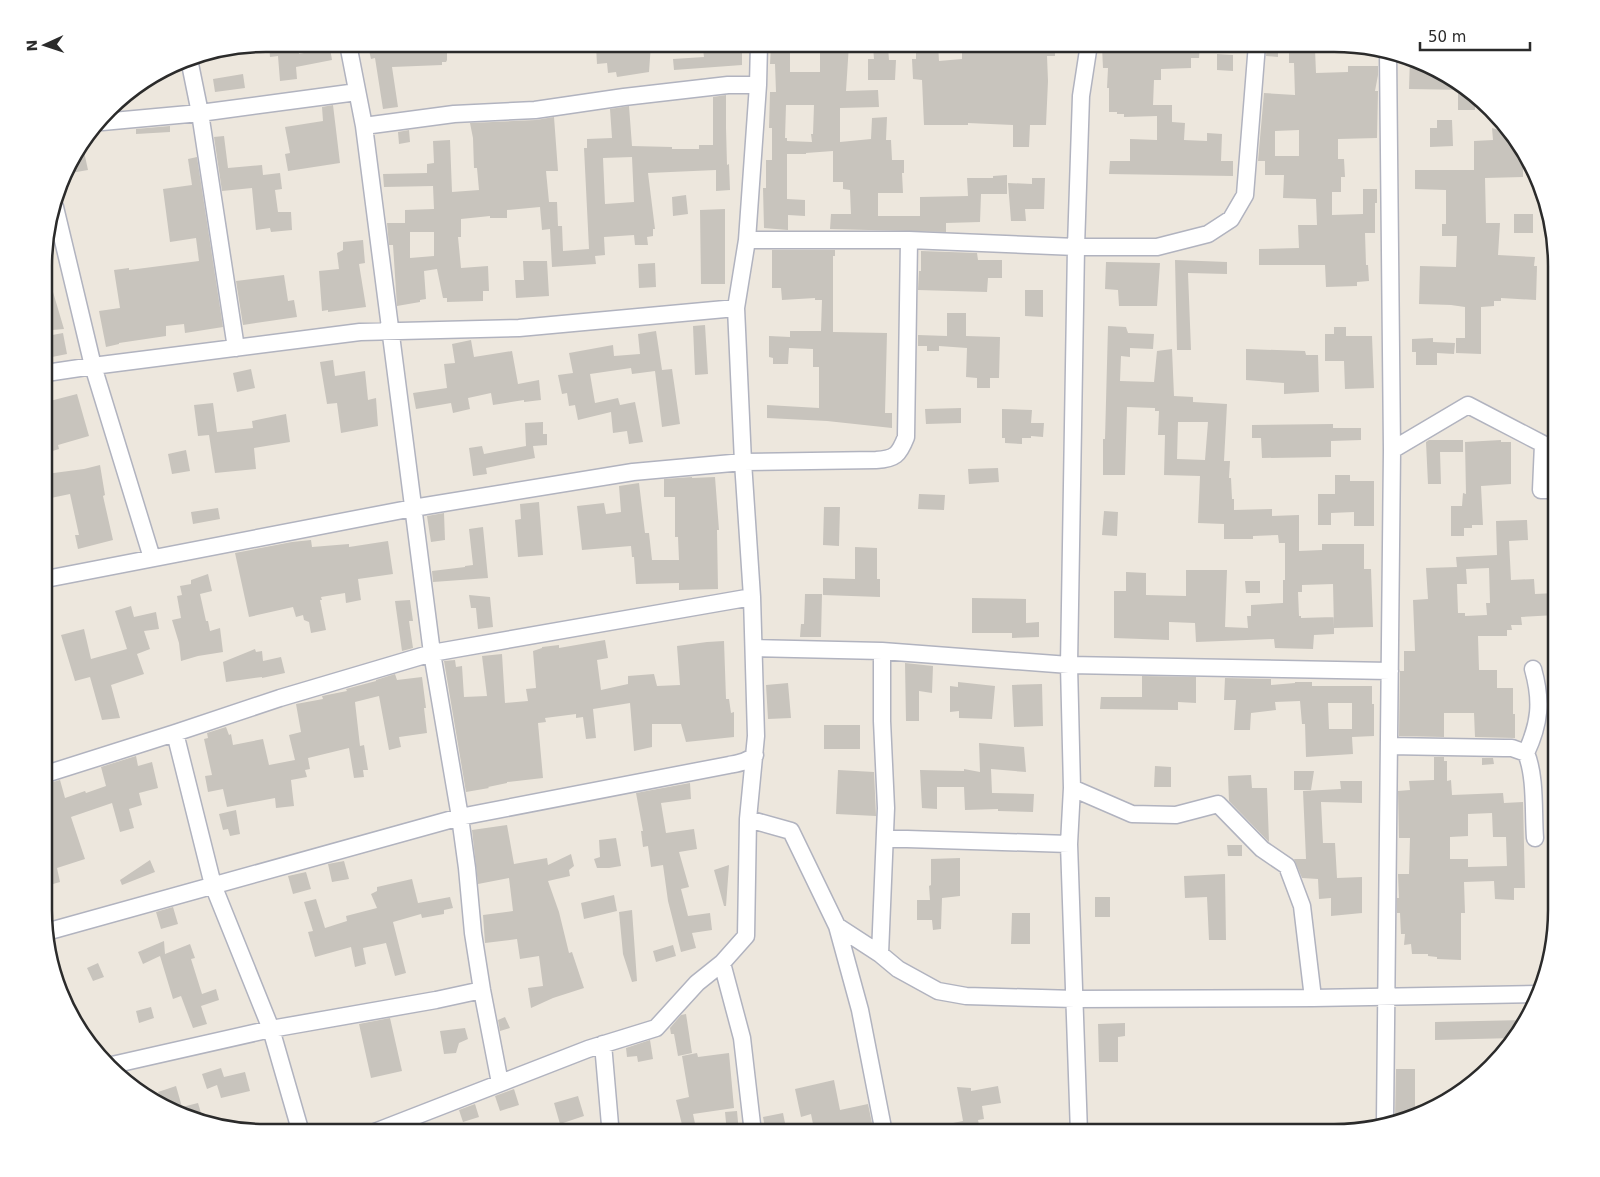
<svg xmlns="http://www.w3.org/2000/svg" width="1600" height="1177" viewBox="0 0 1600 1177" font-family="'DejaVu Sans',sans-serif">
  <rect width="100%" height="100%" fill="#ede7dd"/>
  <path fill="#c8c4bd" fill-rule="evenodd" d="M269,44h29l1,10 31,-6 2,12 -36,7 1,12 -17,2 -2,-25 -8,1z
    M379,44h49v5h19v11l-1,2h-4v3l-50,2 6,40 -15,2 -8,-51 -4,1 -3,-13z
    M619,44h32l-2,28 -32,5 -1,-5 -8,1 -1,-10 -10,1 -1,-18z
    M723,44h19v21l-68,5 -1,-11 31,-2 -1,-8 20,-2z
    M771,44h19v28h30v-28h29l-3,47 32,-1 1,17 -39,1v34l31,-3 1,-21 15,-1 -1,23h5l1,20h12v13h-2l1,20h-25v23h42v-19l48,-1 -1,-18h26v-2l14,-1v19h-26l-1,28 -34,1v9l-116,-3 1,-15h20l-1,-24 -7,-1v-7h-10v-31l-27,2v1h-19v45l18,1v16l-17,-1v15l-24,-2 -1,-40h3v-28h6v-32h-3l1,-36h6l-1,-28h-5zM786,105h28l-1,29h-2l1,8 -25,-1v-3h-2z
    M926,44h12l1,17 23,-2v-6h19v-5l8,-2v-2h66v12h-8l1,25 -2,44h-16l-1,22h-16v-22l-45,-2v2h-44l-2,-45 -9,-1 -1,-20h4v-7h11z
    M1108,44h92l-1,14h-8v10l-30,1v11h-7l-1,25h19v17l13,1 -1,17 23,1v-8l15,1 -1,27h12v15l-124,-2 1,-13h20v-22l27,1v-24l-33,1v-3h-7v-2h-8v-24h-2l1,-20h-5l-1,-21h6z
    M1267,44l11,1v12l-12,-1z
    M873,47h15l1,13h7l-1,20h-27v-21h6z
    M1315,49l1,24 32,-1v-6h30v9l-3,16h3l-1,47 -39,1v20h6l1,18h-4v15h-9v23l31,-1v-25h14v14h-2v30h-10l1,32h2l1,16 -12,1v4l-31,1 -1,-22h-66v-16l40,-1 -1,-23h19l-1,-26 -33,-1 1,-23h-19v-14h-7l6,-68 31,2 -1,-32h-5v-13zM1299,130v26h-24v-25z
    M1217,54l16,1v16l-16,-1z
    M1410,58l25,14 34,18 -60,-1z
    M243,74l2,14 -30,4 -2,-13z
    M1458,90h11l6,7v13h-17z
    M726,95v33l1,37 2,-1 1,26 -14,1v-21l-68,3 7,56h-2v7l-6,1 1,8h-13l-1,-10 -30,2 1,18 -10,1 1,8 -44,3 -2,-38 -8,1 -2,-23 -33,3v8h-17v-2l-29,3v18h-3l3,31 27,-2 1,25h-6v10l-36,1v-4h-4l-6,-29 -13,2 2,28 -6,1v2l-23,4 -4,-61h-4l-2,-22h18v-13l29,-1 -1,-23 -49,1 -1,-13 44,-1v-9l7,-1 -1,-22 17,-1 2,52 27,-2 -2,-22h-3l-1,-30 -3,-15 66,-3 18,-3 4,54h-12l3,31h8l1,24h4l1,25 26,-2 -5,-101h3v-9l25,-1 -2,-29 19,-3 3,40 40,1v2h27v-4h14v-48zM632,157l2,45 -29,2 -2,-46zM410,232h24v24l-24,2z
    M333,105l7,58 -52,8 -3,-17 5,-1 -5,-26 38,-6 -1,-14z
    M1437,120h15l1,26 -23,1v-19h7z
    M170,126v6l-34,2v-5z
    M1492,128l11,3 20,24v22l-38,1 1,45h14l-2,32 37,2 -1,9h3l-1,34 -35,-2v3h-7v5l-13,1v47l-25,-1v-15h9v-31l-14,-2 -32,-1 1,-38 36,1 1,-31h-15v-12h4v-34l-31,-1v-19h59v-29l19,-1z
    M409,130l1,12 -11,2 -1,-12z
    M224,136l4,32 34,-3 1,10 17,-2 2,16 -7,1 3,22h13l1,18 -21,2 -1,-4 -14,2 -4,-42 -30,3 -8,-54z
    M83,147l5,23 -23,4 2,-6z
    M197,157l26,170 -38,6 -1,-9 -18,2v10l-47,7v1l-13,3 -7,-36 21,-3 -6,-38 15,-2v2l70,-9 -3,-23 -26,4 -7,-53 29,-4 -4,-26z
    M1032,178h13l-1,31h-19l1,12h-15l-3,-38 24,1z
    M686,195l2,19 -15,2 -1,-19z
    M725,209v75h-24l-1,-74z
    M1514,214h19v19h-19z
    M363,240l2,23 -6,1 7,43 -38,5v-2l-6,1 -3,-40 20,-2 -2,-16 6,-3v-8z
    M772,250h63v6h-2v76l54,1 -2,80h7v15l-65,-7 -60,-3v-13l52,3v-41h-6v-18l-24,-1 -1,16h-15v-6l-4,-1v-21l21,1v-6h31l1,-31h-7v-2l-33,2 -1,-12h-9z
    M921,251l56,2 1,7h24v18h-14l-1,14 -69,-2 1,-19h2z
    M1175,260l52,2v12l-39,-1 3,77h-14z
    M523,261h24l2,35 -33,2 -1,-18h9z
    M1106,262l54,1 -3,43h-38l-1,-16 -13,-1z
    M655,263l1,24 -17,1 -1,-24z
    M284,275l4,26 6,-1 3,17 -54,8 -7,-44z
    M1025,290h18v27l-18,-1z
    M53,292l11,37 -12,1 -6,-36z
    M947,313h19v23l34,1 -1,41h-9v10h-13v-10l-11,-1 1,-29 -28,-2v5h-12v-5h-9v-11l29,1z
    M705,325l3,49 -13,1 -2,-49z
    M1108,326l18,1 2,6 26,1 -1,15 -23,-1v9l-9,-1 -1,25 34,1 3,-31 15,-2 2,47 19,1v5l34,2 -3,57h6l-1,17h2l1,21h2v11l38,-1v7l27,-1v36l23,-1v-6h42v25h7l2,58 -39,1 -1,-44 -31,1v7h-4l1,24h2v2l33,-1v17l-20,1 -1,14 -38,-1 -1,-9 -78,3 -1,-19 -26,-1v18l-55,-2v-47h12v-19l20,1v22l40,1v-26h41l-2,57 23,1 -1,-12h4v-11l32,-2v-23h2v-37h-6l-1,-8 -25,1v3h-29v-15l-26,-1 2,-47 -36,-1 1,-40h-7l1,-24h-4v-3l-28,-1 -2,68h-22v-36h2zM1178,422h30l-3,38 -28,-1z
    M1334,327h12v9h26l2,52 -29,1 -1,-28h-19v-27h9z
    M656,331l6,39 10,-1 8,55 -18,3 -7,-56 -23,3 -1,-6 -41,6 5,29 23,-5 2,7 15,-3 8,40 -14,2 -2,-13 -14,2 -2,-21 -33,8 -3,-15 -6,1 -2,-13 -5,1 -4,-19 15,-2 -4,-20 44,-8 1,11 26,-2 -2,-20z
    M63,333l4,21 -15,3 -5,-21z
    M1433,338v4l22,1 -1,11 -17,-1v12h-21v-13h-4v-13z
    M471,340l3,17 38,-6 6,33 21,-4 2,20 -17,2v-2l-31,5 -2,-12 -23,5 2,11 -17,4 -2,-10 -35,6 -3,-16 34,-5 -3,-24 11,-1 -3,-19z
    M1246,349l59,2 1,4h12l1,37 -35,2v-11l-38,-3z
    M333,360l2,16 30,-5 3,29 8,-2 2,28 -37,7 -4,-30 -10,1 -7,-42z
    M251,369l4,19 -18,4 -4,-19z
    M77,394l12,42 -31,9 1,4 -13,4v-17l1,-1 -1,-33z
    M213,403l4,29 36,-4 -1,-7 34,-7 4,28 -36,6 2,21 -41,4 -6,-38 -11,1 -4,-31z
    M961,408v15l-35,1 -1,-15z
    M1002,409l30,1 -1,13h13l-1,14 -12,-1v2h-9v6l-17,-1v-5h-3z
    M543,422v12h4v11l-14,1 2,12 -49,10 1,6 -14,2 -4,-28 13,-2 2,8 42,-8 -1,-23z
    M1333,424v4h28v12l-30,1v16l-69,1 -1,-20h-9v-13z
    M1429,440h34v12h-23l1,32h-13l-2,-42z
    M1501,440v2h10v42l-30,2 2,39h-11v3h-8v8h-13v-30h11l1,-13 3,1 -1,-52z
    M186,450l4,21 -18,3 -4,-20z
    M100,465l5,30 -2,1 10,44 -35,9 -3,-14h4l-9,-41 -24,5v-25l38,-5z
    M998,468l1,14 -30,2 -1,-15z
    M1335,475h15v6h24v45h-20v-14l-23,1v12h-13v-31h17z
    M692,477v1l23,-1 4,53h-2l1,59 -39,1v-7l-43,1 -2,-27h-2l-1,-11 -49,4 -5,-44 27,-3 2,11 15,-2 -2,-26 20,-3 6,50h4l3,27h27l-1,-23h-3v-40h-11v-18z
    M919,494l26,1 -1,15 -26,-1z
    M539,502l4,53 -25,2 -3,-37 6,-1 -1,-15z
    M824,507h16l-1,39 -16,-1z
    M218,508l2,11 -27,5 -2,-12z
    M1104,511l14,1 -1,24 -15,-1z
    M444,513l1,27 -14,2 -4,-26z
    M1527,520l1,20 -19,1 2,39 23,-1 1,15 21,-1v22l-35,2 1,8h-11l1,5h-5v6h-29l1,34h18v18h16v26h2v24l-40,-1 -1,-24h-30v24l-45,-1 1,-65h4v-20h11l-2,-51 15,-1 -2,-31 31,-1 -1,-10 41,-2 -1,-34zM1489,568l1,35h-4l1,12 -22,1v-3h-7l-1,-29h10l-1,-15z
    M483,527l5,51 -55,4 -1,-11 33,-4v-1l8,-1 -4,-36z
    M311,540l1,7 37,-3v3l39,-6 5,33 -35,5 3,21 -15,3 -1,-10 -24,4 1,3h-2l6,30 -15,3 -2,-11 -5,-2 -1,-5 -7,2 -3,-10 -44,10 -14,-64 57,-11z
    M855,547l22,1v31h3v18l-57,-2v-17l32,1z
    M208,574l4,17 -12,3 6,27h2l2,10 10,-3 3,24 -25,4 -17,5 -2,-18 -7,-23 9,-2 -4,-22 5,-1 -2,-9 11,-2v-4z
    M1245,581h15v12h-14z
    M805,594h17l-1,43h-21l1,-13h3z
    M469,595l21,2 3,30 -15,2 -2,-21h-5z
    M972,598l54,1v24l13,-1v15l-27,1v-5h-40z
    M410,600l3,21h-4l4,27 -11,3 -7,-50z
    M131,606l3,11 22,-5 3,17 -15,2 6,18 -13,5 7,20 -33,11 9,33 -18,2 -12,-43 -15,4 -14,-46 23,-6 7,30 36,-10 -12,-38z
    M605,640l3,18 -11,2 4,30 27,-6v-8l26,-2 3,12 23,-1 -3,-39 30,-4 17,-1 2,58h3l2,14 3,-1v25l-48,5 -5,-18h-29v23l-18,4 -4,-48 -37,6 3,29 -10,1 -3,-22 -7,1v-4l-31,4 1,4 -8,1 5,55 -36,4v1l-19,4 1,1 -23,4 -22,-131 11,-1 1,7 6,-1 2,31 23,-1 -5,-40 20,-2 3,49 23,-2 -2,-12 10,-1 -3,-37 9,-3v-1l17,-2v3z
    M255,649l1,3 6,-1 1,10 18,-4 4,16 -23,5v-1l-36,5 -3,-20z
    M905,663l28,3 -1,27 -13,-2v30h-13z
    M395,674l2,6 25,-3 4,31h-2l3,25 -28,4 2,10 -12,3 -10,-54 -24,6 5,44 4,-1 4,25h-5l1,7 -10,1 -5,-30 -41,10 2,11 -5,1 2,7 -16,3 3,26 -18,2 -1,-10 -48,9 -4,-18 -15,3 -3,-16 7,-1 -8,-36 4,-1 -1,-5 19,-6 3,8 2,-1 2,11 30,-6 6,26 26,-5 -6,-25 12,-3 -5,-28 27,-5 -1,-3 25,-5 -1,-2 30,-8v-1z
    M1142,676l54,1v26l-18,-1v8l-78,-1 1,-12h41z
    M1225,678l46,1v6l24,-2v-1h17v4h60v18h2v32l-22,1 1,17 -47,3 -1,-33h-3l-2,-23 -25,1 1,8 -25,3 -1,17h-16l2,-30h-12zM1328,703h24v34v-8h-23z
    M958,682l37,4 -3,33 -33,-1v-7l-9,1v-26l8,1z
    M788,683l3,35 -23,1 -2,-34z
    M1042,684l1,42 -29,1 -2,-42z
    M824,725h36v24h-36z
    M979,743l45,4 2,25 -35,-3 1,24 42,1 -1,18 -35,-1v-2l-33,1 -1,-23h-27v22l-15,-1 -2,-38 44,1v-2l16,3z
    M136,756l2,10 14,-4 6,26 -19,5 3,12 -13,4 5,19 -14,4 -8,-29 -41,14 14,42 -28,9 3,14 -14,4v-102l14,-4 5,18 20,-7 1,2 20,-7 -5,-19z
    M1434,757h10v4h3v20l4,-1 1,15 51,-2 1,10 19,-1 2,86h-11v12l-19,-1 -1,-18 -30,1 1,31h-4v47l-24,-1v-2l-9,-1v-2h-16l-1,-10 -7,1 1,-11h-4l-1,-21h-3v-15h2l-1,-24h11l1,-36h-11l-1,-47 12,-1 -1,-9 25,-1zM1492,813l1,24h13l1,29 -39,1v-8h-18v-22l18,-1v-22z
    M1482,758h11l1,6 -12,1z
    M1155,766l16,1v20h-17z
    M838,770l36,2 2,44 -40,-2z
    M1294,771h20l-3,19h-17z
    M1251,775l1,13h15l2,54 -40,-41 -1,-25z
    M1340,781h22v22l-41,-1 2,41h12l2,35 25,-1v36l-31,3v-18l-12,1 -1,-20 -16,-1 -8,-19h12l-3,-68 38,-2z
    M690,783l1,16 -30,4 5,30 28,-4 3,20 -18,3 10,35 -8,2 7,27 22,-3 2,17 -20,3 4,15 -15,4 -13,-51 -5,-36 -12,2 -3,-21 -5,1 -2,-16h2l-7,-38z
    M236,810l4,24 -10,2 -2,-7 -5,1 -4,-16z
    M507,825l7,39 33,-6 1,7 23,-11 3,12 -5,4 1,6 -22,5 11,31 10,41 3,-1 12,36 -31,10 -22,10 -3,-20 15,-2 -4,-30 -19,3 -3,-20 -32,4 -2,-28 30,-4 -4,-33 -31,6 -6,-54z
    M616,838l5,28 -12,2h-12l-3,-9 6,-2 -1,-17z
    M1227,845h15v11h-14z
    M960,858v38l-18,2 -1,31 -8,1 -1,-10h-15v-20h13l-1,-14 2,-1v-26z
    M150,860l5,12 -33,13 -2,-5z
    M344,861l5,18 -17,3 -4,-18z
    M729,865l-3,41h-2l-10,-36z
    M306,872l5,17 -18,5 -5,-18z
    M1225,874l1,66h-17l-2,-43 -22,1 -1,-22z
    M412,879l6,24 32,-6 3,11 -9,2v4l-22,4 -1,-4 -28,8 13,51 -11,3 -9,-33 -23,5 3,16 -11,3 -4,-20 -36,10 -7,-25 5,-1 -9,-29 12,-3 9,29 22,-7 -1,-5 31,-8 -6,-14 6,-3v-4z
    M614,895l3,16 -33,8 -3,-16z
    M1095,897h15v20h-15z
    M173,907l5,17 -17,5 -5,-17z
    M632,910l5,71 -5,1 -9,-28 -4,-42z
    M1012,913h18v31h-19z
    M164,941l1,13 25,-10 5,14 -4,1 11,35 14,-5 3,11 -18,6 6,18 -14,4 -12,-32 -8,3 -13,-43 -17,8 -5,-12z
    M673,945l3,11 -20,6 -3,-11z
    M98,963l6,14 -11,4 -6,-13z
    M151,1007l3,11 -15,5 -3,-12z
    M686,1014l6,39 -14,3 -4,-22h-3l-1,-6 11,-13z
    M505,1017l5,11 -10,3 -2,-11z
    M390,1018l12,53 -31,7 -12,-54z
    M1524,1020l-10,18 -79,2v-18z
    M1125,1023v13l-7,1v25h-19l-1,-38z
    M465,1028l3,11 -9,4 -3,10 -12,1 -4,-23z
    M650,1040l3,19 -15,3 -1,-6 -10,1 -1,-9z
    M697,1053l1,4 31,-4 5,55 -41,6 4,19h-13l-8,-33 13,-3 -7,-41z
    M221,1068l3,9 21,-5 5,19 -29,7 -4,-13 -10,4 -5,-15z
    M1396,1069h19v45l-20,5z
    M834,1080l6,30 28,-6 6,29h-33l-1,-5 -13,2 -1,-3 -12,2 -3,-15 -10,3 -6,-28z
    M176,1086l6,21 16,-4 6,20 -9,-2 -33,-18 -4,-11z
    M998,1086l3,17 -19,3 2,13 -6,1 3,13h-26l-2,-10 10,-2 -6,-34 14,1v3z
    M514,1089l5,16 -19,6 -5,-15z
    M578,1096l6,20 -24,8 -6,-21z
    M475,1104l4,13 -16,5 -4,-12z
    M737,1111l2,22h-12l-2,-21z
    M783,1113l4,20h-21l-3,-16z"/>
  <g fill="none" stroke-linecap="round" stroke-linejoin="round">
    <g stroke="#b1b3bf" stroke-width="19">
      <path id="minor" d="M348,44l16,82 68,527 28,164 7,51 6,65 9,57 18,93
        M189,59l11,54 36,235
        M102,122l98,-9 157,-21
        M364,126l90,-12 81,-4 89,-13 104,-12h30
        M55,207l38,159 59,192
        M747,240h162l167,7h81l51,-13 23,-15 14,-24 12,-151
        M46,373l47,-7 267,-34 159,-4 217,-20
        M1392,450l76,-45 75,39 -2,46h15
        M46,579l367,-71 220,-36 110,-10 133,-2c19,-1 23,-5 30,-23l3,-197
        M754,648l128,3 187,14 321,6
        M175,733l38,152 58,144 30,104
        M1389,746l115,2h8l14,5c10,24 7,59 9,85
        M1526,753c14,-30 16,-52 7,-84
        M46,774l129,-41 105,-35 152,-45 320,-56
        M1072,788l60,26 44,1 42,-11 44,45 25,17 15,40 11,92
        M748,819l43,12 46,95 43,28 18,15 40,22 28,5 109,3 238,-1 225,-4
        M885,839h22l162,5
        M837,926l23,84 24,123
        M46,932l414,-115 269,-52c10,-2 18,-3 26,-10
        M880,954l6,-146 -4,-87v-70
        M603,1044l7,81 3,8
        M112,1065l159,-36 165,-29 46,-10
        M1385,1121l7,-671 -4,-398
        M372,1133l216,-84 68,-21 41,-45 25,-20
        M753,1133l-11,-95 -20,-75 24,-27 2,-117 8,-83 -4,-139 -9,-135 -7,-154 11,-68 11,-155 1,-41
        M1079,1133l-10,-289 3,-56 -3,-123 7,-418 5,-151 8,-52"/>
    </g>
    <use href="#minor" stroke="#fff" stroke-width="16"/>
  </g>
  <path d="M0 0H1600V1177H0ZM266 52H1334A214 214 0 0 1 1548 266V910A214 214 0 0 1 1334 1124H266A214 214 0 0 1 52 910V266A214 214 0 0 1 266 52Z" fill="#fff" fill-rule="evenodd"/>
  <path fill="none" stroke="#2b2b2b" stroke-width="2.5" d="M266 52H1334A214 214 0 0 1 1548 266V910A214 214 0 0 1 1334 1124H266A214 214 0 0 1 52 910V266A214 214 0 0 1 266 52Z"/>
  <g transform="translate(45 45) rotate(267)" stroke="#ffffff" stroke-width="4" paint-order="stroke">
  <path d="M0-4L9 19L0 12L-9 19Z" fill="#2b2b2b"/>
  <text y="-8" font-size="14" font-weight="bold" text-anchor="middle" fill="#2b2b2b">N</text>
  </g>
  <path d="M1420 42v8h110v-8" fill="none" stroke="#2b2b2b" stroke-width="2.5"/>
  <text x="1428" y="42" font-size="15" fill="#2b2b2b" stroke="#ffffff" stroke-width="4" paint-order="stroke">50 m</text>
</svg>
